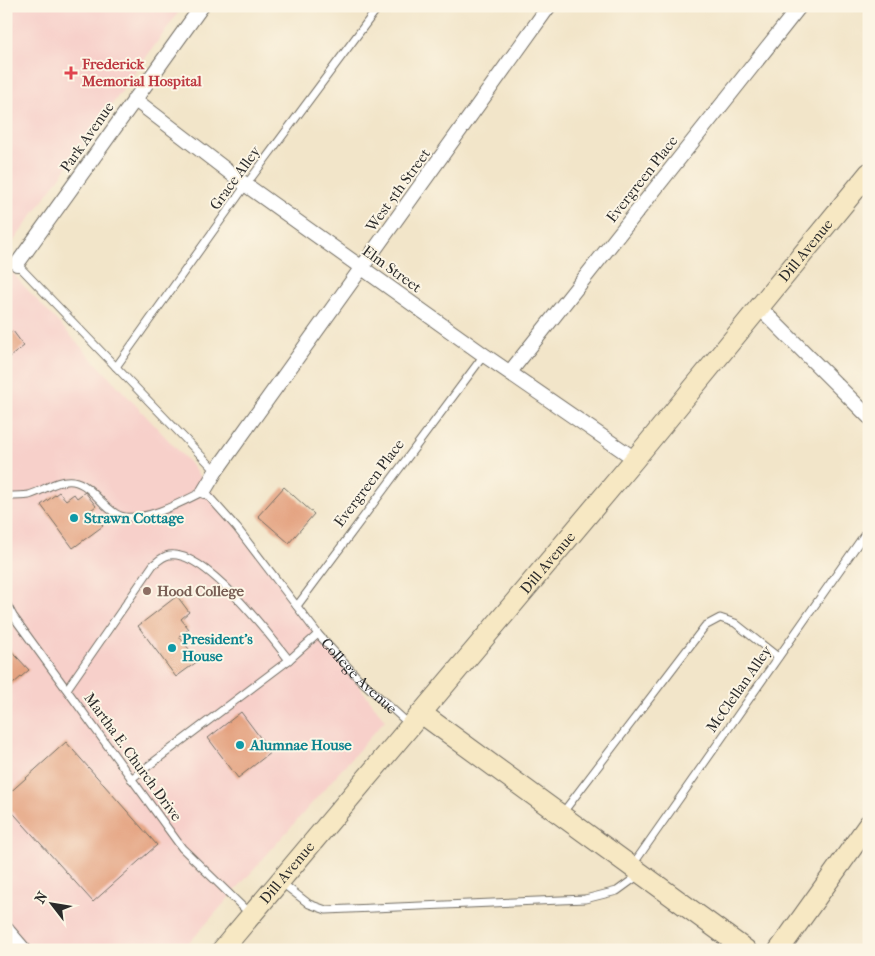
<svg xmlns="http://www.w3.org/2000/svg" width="875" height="956" viewBox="0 0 875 956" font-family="'IM FELL French Canon',serif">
  <rect width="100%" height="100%" fill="#fcf5e5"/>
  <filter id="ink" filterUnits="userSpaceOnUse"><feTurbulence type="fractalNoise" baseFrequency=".02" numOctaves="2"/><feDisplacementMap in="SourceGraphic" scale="10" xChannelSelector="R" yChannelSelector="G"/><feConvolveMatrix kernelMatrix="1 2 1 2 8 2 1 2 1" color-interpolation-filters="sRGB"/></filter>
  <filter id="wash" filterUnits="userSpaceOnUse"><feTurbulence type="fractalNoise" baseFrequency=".0096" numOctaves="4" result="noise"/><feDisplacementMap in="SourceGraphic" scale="20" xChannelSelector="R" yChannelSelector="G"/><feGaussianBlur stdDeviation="1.12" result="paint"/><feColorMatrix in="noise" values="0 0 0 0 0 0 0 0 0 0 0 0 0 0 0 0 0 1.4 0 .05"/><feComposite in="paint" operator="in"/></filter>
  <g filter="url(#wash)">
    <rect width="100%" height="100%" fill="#f2e5c9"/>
    <path fill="#f7d0ca" d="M6,6h177l-177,246z
      M6,266l18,20 165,176 196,258 -202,230h-177z"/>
    <g id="blocks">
      <path fill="#e4a280" d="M13,331l11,15 -18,14v-24z
        M284,487l30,27 -25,29 -31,-27z
        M59,492l7,8 8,-6 3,4 8,-6 11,14 -5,4 12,16 -30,22 -32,-43z
        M177,596l12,16 -8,7 8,10 -10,7 19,25 -22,16 -38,-51z
        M6,645l23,25 -23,20z
        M241,712l30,40 -33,26 -30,-40z
        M66,742l91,103 -64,57 -87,-97v-9z"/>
    </g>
  </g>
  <g filter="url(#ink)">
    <use href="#blocks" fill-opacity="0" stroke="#716c62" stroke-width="1"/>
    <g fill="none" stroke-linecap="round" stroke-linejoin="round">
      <g stroke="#716c62" stroke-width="9">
        <g id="lane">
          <path d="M17,264l199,207"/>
          <path d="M116,367l130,-182 133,-179"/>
          <path id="s1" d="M6,496c8,0 16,0 23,-1 15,-4 27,-16 44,-14 12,2 21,13 30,22 5,5 11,11 18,13 23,7 63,-15 83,-25l33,37 81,106 40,44 51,46"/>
          <path d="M6,603l7,13 169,232 68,66"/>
          <path d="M297,606l187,-251"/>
          <path d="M67,689l86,-124c5,-4 10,-9 16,-10 35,-6 100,79 120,105"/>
          <path d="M131,779l158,-119 29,-26"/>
          <path d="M561,815l144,-189 15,-8 15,5 43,34"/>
          <path d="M632,866l237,-338"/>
          <path d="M282,883l27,21 17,6 259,-11 32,-8 22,-16"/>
        </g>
      </g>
      <g stroke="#716c62" stroke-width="16">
        <path id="street" d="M134,99l112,86 238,170 151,104
          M17,264l185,-258
          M759,307l110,110
          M510,372l290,-366
          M204,491l12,-20 333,-465
          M6,929l18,21"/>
      </g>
      <g stroke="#716c62" stroke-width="22">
        <g id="secondary">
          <path d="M421,713l325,237"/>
          <path id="s2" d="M222,950l413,-491 234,-286"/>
          <path d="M779,950l90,-126"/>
        </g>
      </g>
      <use href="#lane" stroke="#fff" stroke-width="7"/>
      <use href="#street" stroke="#fff" stroke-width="14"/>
      <use href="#secondary" stroke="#f7e8c3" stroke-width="20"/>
    </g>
  </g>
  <path fill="#e0444e" stroke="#fcf5e5" stroke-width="2" d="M68.5 65.5h5v5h5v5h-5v5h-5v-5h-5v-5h5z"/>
  <g fill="#0f9aa8" stroke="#fcf5e5" stroke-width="2">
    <circle cx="74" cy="518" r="5"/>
    <circle cx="172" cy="648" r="5"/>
    <circle cx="240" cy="745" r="5"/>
  </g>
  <circle fill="#8d6e63" stroke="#fcf5e5" stroke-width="2" cx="147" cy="591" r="5"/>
  <g text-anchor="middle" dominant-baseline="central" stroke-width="4" stroke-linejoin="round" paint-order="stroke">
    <g font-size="15" font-weight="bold" fill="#be3a42" stroke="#fcf5e5" text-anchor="start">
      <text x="82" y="64">Frederick<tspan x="82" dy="17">Memorial Hospital</tspan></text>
    </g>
    <g font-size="15" fill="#2b2b2b" stroke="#fcf5e5">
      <text transform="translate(87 137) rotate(-55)">Park Avenue</text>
      <text transform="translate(235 178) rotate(-54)">Grace Alley</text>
      <text transform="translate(642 179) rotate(-52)">Evergreen Place</text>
      <text transform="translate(398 190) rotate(-54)">West 5th Street</text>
      <text stroke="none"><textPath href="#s2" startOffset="911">Dill Avenue</textPath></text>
      <text transform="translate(392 269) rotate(36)">Elm Street</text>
      <text transform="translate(369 483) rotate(-53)">Evergreen Place</text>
      <text stroke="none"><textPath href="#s2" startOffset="506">Dill Avenue</textPath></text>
      <text stroke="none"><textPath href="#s1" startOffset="460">College Avenue</textPath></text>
      <text transform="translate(739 689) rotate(-55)">McClellan Alley</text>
      <text transform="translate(133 757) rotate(54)">Martha E. Church Drive</text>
      <text stroke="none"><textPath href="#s2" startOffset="101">Dill Avenue</textPath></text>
    </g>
    <g font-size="15" font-weight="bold" fill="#0d838f" stroke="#fcf5e5" text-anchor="start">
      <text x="84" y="518">Strawn Cottage</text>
      <text x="182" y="639">President's<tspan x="182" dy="17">House</tspan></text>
      <text x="250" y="745">Alumnae House</text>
    </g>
    <g font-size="15" font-weight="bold" fill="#785e54" stroke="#fcf5e5" text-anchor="start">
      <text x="157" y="591">Hood College</text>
    </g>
  </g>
  <rect width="875" height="956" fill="none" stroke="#fcf5e5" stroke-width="25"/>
  <g transform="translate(52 904) rotate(301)" stroke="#fcf5e5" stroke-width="4" paint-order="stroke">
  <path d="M0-4L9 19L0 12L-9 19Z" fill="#2b2b2b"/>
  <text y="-8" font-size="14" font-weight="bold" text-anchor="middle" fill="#2b2b2b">N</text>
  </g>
</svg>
